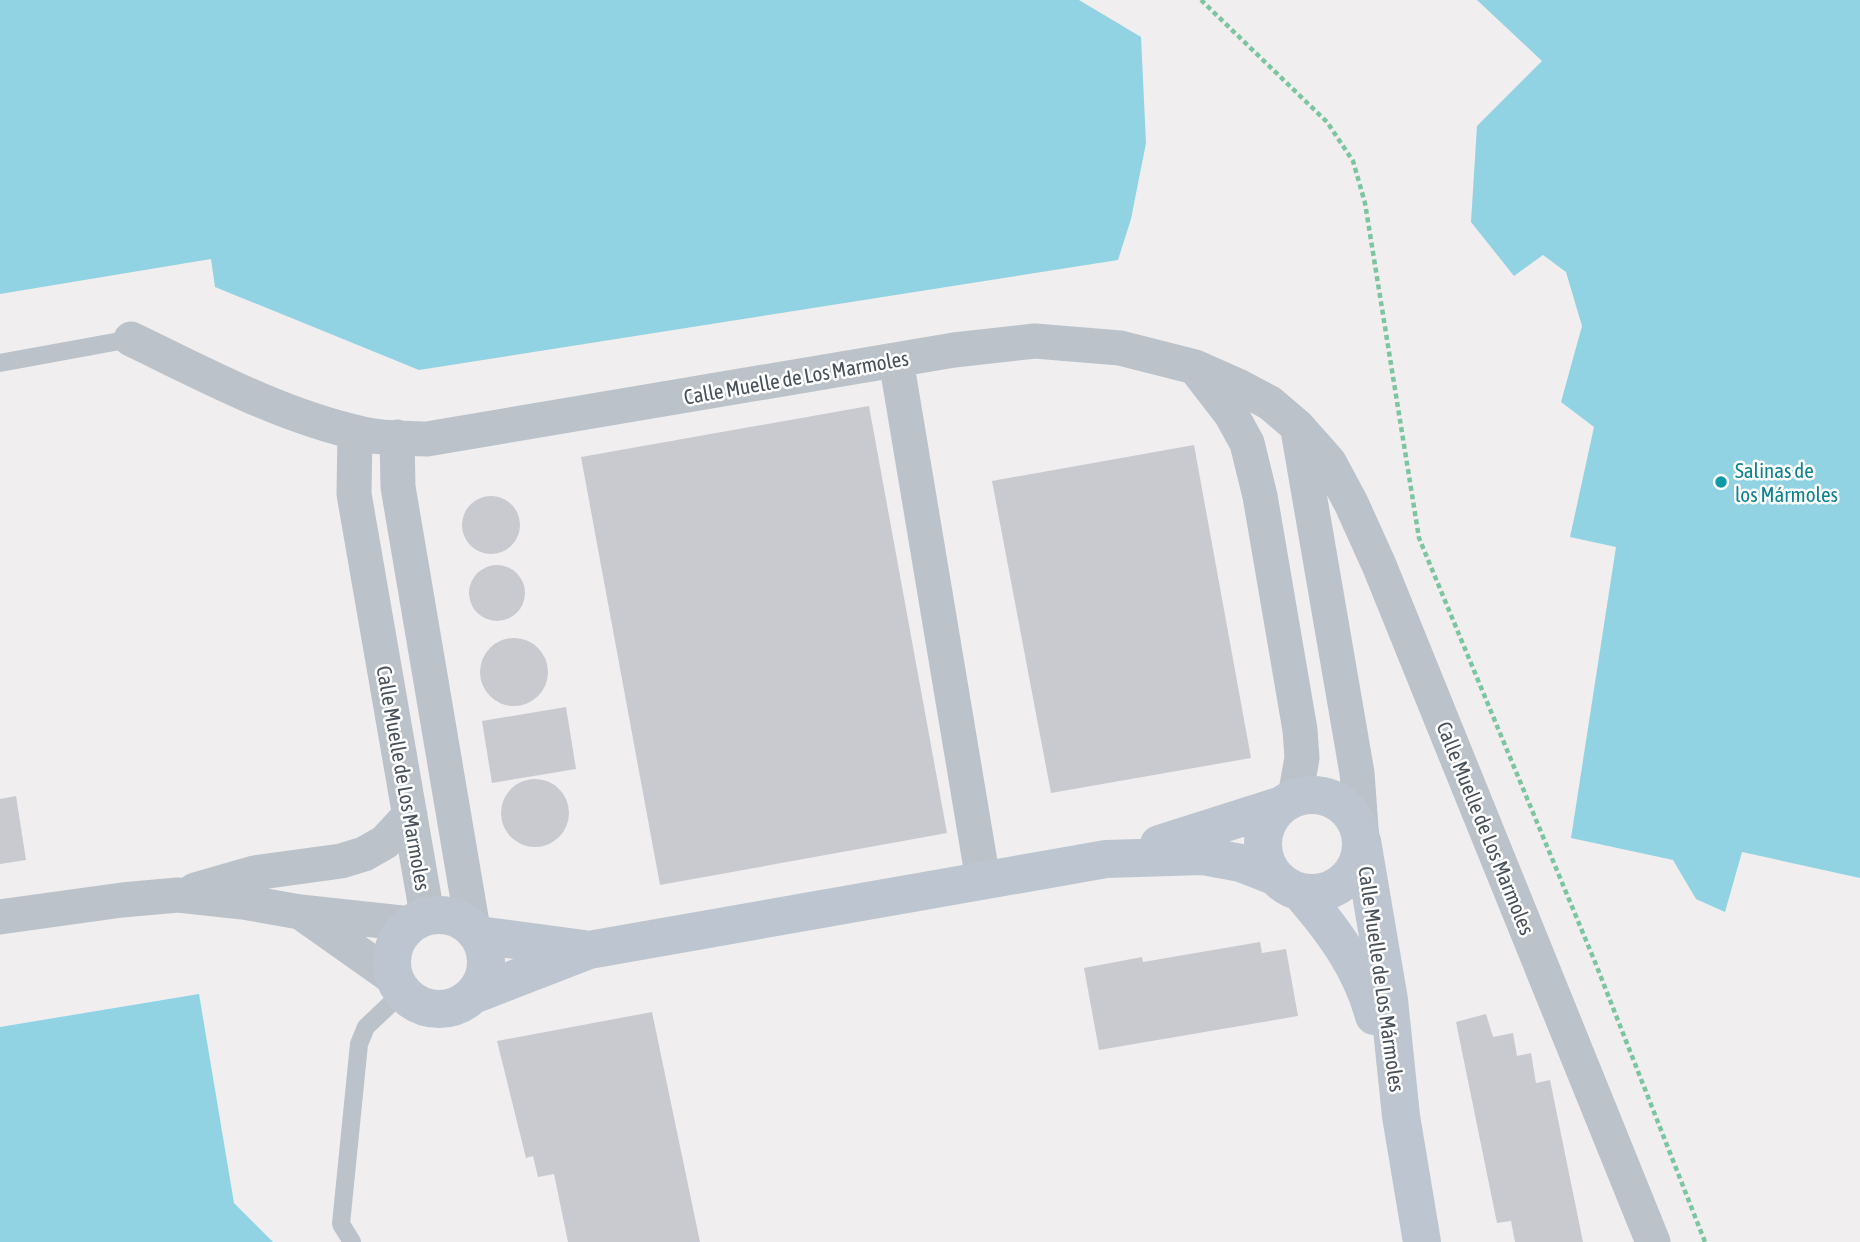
<svg xmlns="http://www.w3.org/2000/svg" width="1860" height="1242" viewBox="0 0 1860 1242" font-family="'Asap Condensed',sans-serif">
  <rect width="100%" height="100%" fill="#f0eeee"/>
  <path fill="#91d3e3" d="M0,0h1079l62,37 5,106 -15,76 -13,41 -699,110 -204,-83 -4,-28 -211,35z
    M1477,0h383v878l-118,-26 -17,60 -29,-13 -23,-39 -102,-22 45,-291 -46,-10 24,-110 -33,-25 21,-76 -16,-54 -23,-17 -29,21 -43,-54 6,-96 65,-65z
    M199,994l35,209 39,39h-273v-215z"/>
  <path fill="#c9cad0" d="M869,406l78,427 -287,52 -79,-428z
    M1194,445l57,313 -200,35 -59,-312z
    M462 525a29 29 0 1 1 58 0a29 29 0 1 1-58 0Z
    M469 593a28 28 0 1 1 56 0a28 28 0 1 1-56 0Z
    M480 672a34 34 0 1 1 68 0a34 34 0 1 1-68 0Z
    M566,707l10,62 -84,14 -10,-62z
    M501 813a34 34 0 1 1 68 0a34 34 0 1 1-68 0Z
    M16,796l10,64 -26,4v-65z
    M1260,942l2,11 24,-4 12,67 -199,34 -15,-82 58,-11 1,5z
    M652,1012l48,230h-132l-14,-68 -16,3 -5,-21 -7,2 -29,-117z
    M1486,1014l7,23 20,-4 4,23 14,-3 5,30 14,-3 33,162h-68l-4,-21 -14,2 -41,-201z"/>
  <g fill="none" stroke-linecap="round" stroke-linejoin="round">
    <path stroke="#7bc5a1" stroke-width="4.5" stroke-dasharray="5 3.5" stroke-linecap="butt" d="M1201,0l126,122 26,39 12,42 54,335 176,424 110,280"/>
    <path stroke="#bbc2ca" stroke-width="18" d="M0,363l131,-24
      M352,1242l-11,-18 18,-180 7,-17 37,-35"/>
    <path stroke="#bbc2ca" stroke-width="35" d="M131,339c75,36 150,77 232,95 20,5 43,4 64,5l527,-89 81,-9 85,7 75,19 43,19 32,17 28,24 31,35 22,41 28,62 274,677
      M896,360l87,520
      M1197,370l34,44 16,29 13,53 40,234 2,28 -7,39
      M1298,430l59,343 5,68
      M355,432l-1,62 71,409v14
      M397,437l1,50 75,442
      M195,890l59,-17 87,-12 23,-7 21,-12 25,-27
      M303,914l92,65
      M0,917l122,-17 56,-5 65,7 57,10 111,12"/>
    <path stroke="#bdc6d0" stroke-width="38" d="M1263 844a49 49 0 1 1 98 0a49 49 0 1 1-98 0Z
      M1362,841l27,159 12,116 21,126
      M1159,844l123,-39
      M1301,893c32,37 60,74 73,123
      M392 962a47 47 0 1 1 94 0a47 47 0 1 1-94 0Z
      M478,935l106,14
      M473,995l116,-45 517,-91 97,-3 38,7 33,13"/>
  </g>
  <circle fill="#0f9aa8" stroke="#fff" stroke-width="2.5" cx="1721" cy="482" r="7"/>
  <g text-anchor="middle" dominant-baseline="central" stroke-width="5" stroke-linejoin="round" paint-order="stroke">
    <g font-size="21" fill="#48515a" stroke="#fff">
      <text transform="translate(796 377) rotate(-10)">Calle Muelle de Los Marmoles</text>
      <text transform="translate(404 778) rotate(80)">Calle Muelle de Los Marmoles</text>
      <text transform="translate(1486 828) rotate(68)">Calle Muelle de Los Marmoles</text>
      <text transform="translate(1382 979) rotate(82)">Calle Muelle de Los Mármoles</text>
    </g>
    <g font-size="21" fill="#0d838f" stroke="#fff" text-anchor="start">
      <text x="1735" y="470">Salinas de<tspan x="1735" dy="24">los Mármoles</tspan></text>
    </g>
  </g>
</svg>
